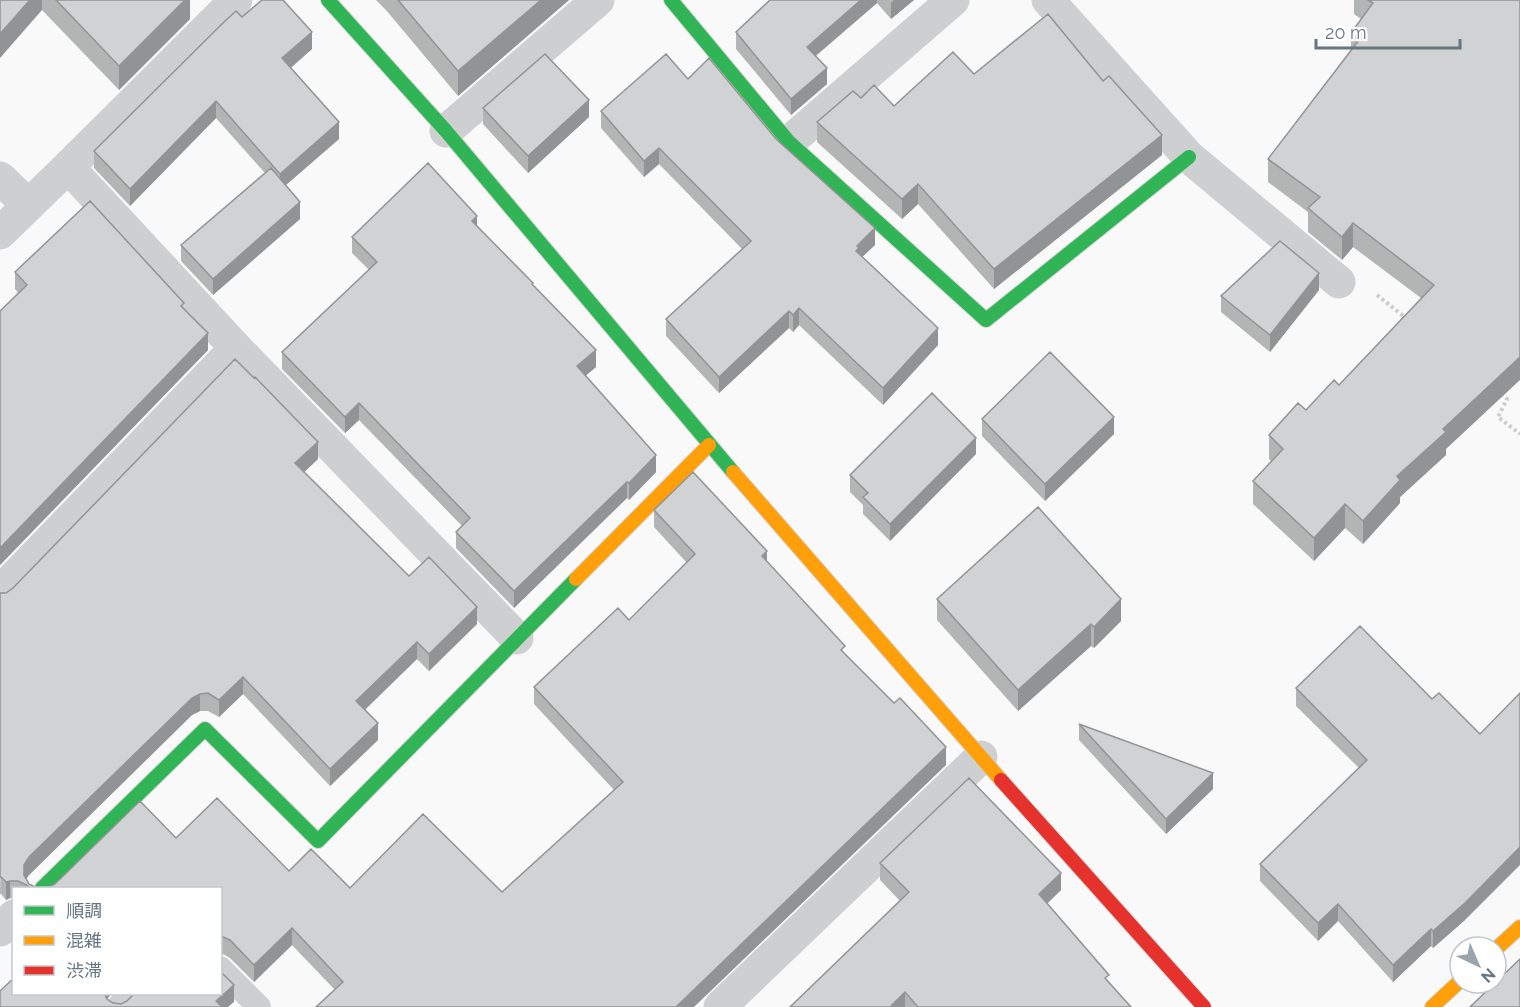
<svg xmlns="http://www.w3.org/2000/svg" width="1520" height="1007" viewBox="0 0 1520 1007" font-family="Raleway,'Noto Sans JP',sans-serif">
  <rect width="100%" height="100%" fill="#f9f9f9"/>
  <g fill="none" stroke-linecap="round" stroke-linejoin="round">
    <g stroke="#d5d6d7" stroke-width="16">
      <path id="fast" d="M328,0l118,131 287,341
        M671,0l118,142 197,178 203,-163
        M42,888l163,-159 113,112 258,-262"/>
    </g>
    <g stroke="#d5d6d7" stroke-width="16">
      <path id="slow" d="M733,472l268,308
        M576,579l133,-134
        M1496,949l24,-22
        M1432,1007l28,-26"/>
    </g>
    <g stroke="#d5d6d7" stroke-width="16">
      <path id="jam" d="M1001,780l203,227"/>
    </g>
    <path stroke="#cbcccd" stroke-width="4" stroke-dasharray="3 3" stroke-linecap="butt" d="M1377,295l29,23
      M1501,394l6,5 -9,18 22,17"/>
    <path stroke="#cecfd0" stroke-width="24" d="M220,968l39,39
      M118,1007l14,-13"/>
    <path stroke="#cecfd0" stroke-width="33" d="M1048,0l141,157 150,125
      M446,131l152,-131
      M789,142l164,-142
      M68,167l168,181 281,290
      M0,178l28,27
      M0,233l68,-66 168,-167
      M0,592l236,-244
      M0,930l14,-14
      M720,1007l261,-250"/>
    <use href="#fast" stroke="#30b455" stroke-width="14"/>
    <use href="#slow" stroke="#ff9f0a" stroke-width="14"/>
    <use href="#jam" stroke="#e5322d" stroke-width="14"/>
  </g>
  <path fill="#b3b5b5" d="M0,0h190v19l-71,71 -77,-80z
    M376,0h193l-111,96 -72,-86z
    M770,0h144l-23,19 -14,-16 -61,53 11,28 -36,31 -55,-66v-17z
    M1354,0h166l-74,449v6l-46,42v6l-37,41 -18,-16 -31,33 -61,-57v-23l18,-20 -2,-2v-24l37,-25 33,-25 82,-87 -68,-51 -11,13 -34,-28v-20l-40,-30v-23l83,-109v-17l10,-14 -7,-5z
    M242,17l70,32 -21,19 48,71 -53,46 14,34 -87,76 -32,-34v-16l84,-72 -49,-55 -86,88 -36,-38v-17z
    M974,74l188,81 -168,134 -76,-85 -16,15 -85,-77v-20l44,-24 33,8z
    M688,79l88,60 99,106 -13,12 76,88 -55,60 -84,-80 -6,7 -4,-4 -70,65 -53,-57v-17l76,-70 -83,-85 -15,13 -43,-49v-17z
    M483,108l106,9 -61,56 -45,-49z
    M477,226l56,59 63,82 -11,9 71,96 -27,28 -2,-2 -113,110 -58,-60v-16l6,-6 -103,-106 -14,13 -63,-64v-17l87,-82 -17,-17v-16z
    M15,272l169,37 24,41 -208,215v-254l18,-18 -3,-4z
    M1319,290l-49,62 -49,-40v-16z
    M982,419l132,15 -69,67 -63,-65z
    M976,454l-86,87 -27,-27v-9l-13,-13v-17z
    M318,459l-14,13 105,104 68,48 -48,47 -12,-12 -52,51 13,30 -48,46 -87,-92 -24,23 -11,-6h-8l-8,4 -163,160 -3,4 3,5 8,4h-23v10h-4l-4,2 -5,-6h-1l6,-301z
    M654,510l113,52 78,92 101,111 -611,225 -43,-45 -38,37 -24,-24 -7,-4h-3v-66l-44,-50 174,50 152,4 112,-102 -80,-86v-17l95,-67 58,-57 -33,-36z
    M937,599l184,22 -27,27 -3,-2 -73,65 -81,-91z
    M1360,626l105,294 -32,28 -2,-2 -38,36 -55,-61 -20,20 -58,-60v-17l99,-96 -63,-62v-18z
    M1079,724l134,65 -47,45 -87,-94z
    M880,863l181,27 -14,14 62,79 22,24h-341l110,-106 -20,-21z"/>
  <path fill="#929394" d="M30,0h12v10l-42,48v-24z
    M185,0h5v19l-71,71v-24z
    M541,0h28l-111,96v-25z
    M861,0h16v3l-70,60v-16z
    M894,0h20l-23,19v-16z
    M312,32v17l-30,26v-17z
    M827,68v16l-36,31v-16z
    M589,100v17l-61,56v-17z
    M216,101v17l-86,88v-17z
    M339,122v17l-59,51v-16z
    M1162,135v20l-168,134v-20z
    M659,148v16l-15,13v-16z
    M918,184v20l-16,15v-20z
    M300,202v17l-87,76v-16z
    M477,216v16l-5,-11z
    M1353,223v24l-11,13v-23z
    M875,228v17l-16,15 -3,-9 1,-5z
    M1319,273v17l-49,62v-17z
    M799,308v17l-6,7v-17z
    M789,311v17l-70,65v-16z
    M938,328v17l-55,60v-17z
    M208,333v17l-208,215v-17z
    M596,350v17l-19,16v-17z
    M1520,357v23l-74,69v6l-46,42v6l-37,41v-23l34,-45 46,-47z
    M359,403v17l-14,13v-16z
    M1114,417v17l-69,67v-17z
    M976,438v16l-86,87v-17z
    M318,442v17l-23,22v-18z
    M656,455v17l-27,28v-17z
    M627,482v16l-113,110v-17z
    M1345,504v24l-31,33v-23z
    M767,551v17l-5,-12z
    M1121,599v22l-27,27v-21z
    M477,607v17l-48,47v-17z
    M1091,624v22l-73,65v-21z
    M417,642v17l-61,59v-17z
    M243,677v17l-24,23v-17z
    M200,694v17l-8,4 -163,160 -5,7v-17l5,-8 163,-159z
    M378,723v17l-48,46v-17z
    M946,747v18l-252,242h-18z
    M1213,773v16l-47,45v-15z
    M1520,847v18l-55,55 -32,28v-17z
    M1061,873v17l-22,21v-17z
    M10,881v17l-4,2v-18z
    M1338,904v17l-20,20v-18z
    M292,928v17l-38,37v-17z
    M1431,929v17l-38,36v-17z
    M234,985v17l-6,5h-12v-6z
    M905,992v15h-15z
    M104,993h8l-7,9z"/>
  <path fill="#d0d2d3" stroke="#929394" stroke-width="1.5" d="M0,0h30l-30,34z
    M56,0h129l-66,66z
    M262,0h21l29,32 -30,26 57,64 -59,52 -64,-73 -86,88 -36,-38 131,-130 11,-10 6,6z
    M398,0h143l-83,71z
    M770,0h91l-54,47 20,21 -36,31 -55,-67z
    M1368,0h152v357l-77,72 3,3 -49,44 3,4 -37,41 -18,-17 -31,34 -61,-57 30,-32 -14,-14 29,-32 8,7 28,-30 5,5 95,-100 -81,-62 -11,14 -34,-29 12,-11 -52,-38 91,-119 -8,-7 22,-30z
    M1048,14l55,67 6,-5 53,59 -168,134 -76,-85 -16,15 -85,-77 36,-31 8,7 13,-13 20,21 59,-54 21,22z
    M545,54l44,46 -61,56 -45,-48z
    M666,54l22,25 21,-21 67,81 99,89 -18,18 2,2 -3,3 82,77 -55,60 -84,-80 -6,7 -4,-4 -70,66 -53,-58 85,-78 -92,-93 -15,13 -43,-50z
    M428,163l49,53 -5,5 61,62 -1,1 64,66 -19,16 79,89 -27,28 -2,-1 -113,109 -58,-59 14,-14 -111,-115 -14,14 -63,-65 95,-90 -25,-25z
    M271,168l29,34 -87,77 -32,-34z
    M90,201l94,102 -3,3 27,27 -208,215v-237l27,-26 -12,-13z
    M1280,241l39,32 -49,62 -49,-39z
    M1050,352l64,65 -69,67 -63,-65z
    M235,359l19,19 1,-1 63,65 -23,21 114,113 20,-19 48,50 -48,47 -12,-12 -61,59 22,22 -48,46 -87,-92 -24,23 -11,-7 -8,1 -8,4 -163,159 -5,8v10l5,9 8,4h-8l-2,-3 -9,-4h-8l-4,1 -5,-5h-1v-284h6l7,-5z
    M932,393l44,45 -86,86 -27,-27 5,-4 -18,-18z
    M693,472l74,79 -5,5 83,90 -4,4 53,53 6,-5 46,49 -270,260h-360l27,-25 -51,-54 -38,37 -24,-25 -7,-3h-3v-49h-173l8,-4 85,-83 36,37 41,-40 72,73 22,-22 39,39 73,-74 79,78 121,-110 -89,-95 84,-79 11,12 66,-66 -41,-44z
    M1038,507l83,92 -27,28 -3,-3 -73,66 -81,-91z
    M1360,626l72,73 7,-6 41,41 40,-41v154l-55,56 -32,28 -2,-2 -38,36 -55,-61 -20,19 -58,-59 107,-104 -71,-72z
    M1079,724l134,49 -47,46z
    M969,778l92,95 -22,21 70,81 -4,3 26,29h-213l-13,-15 -15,15h-100l119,-115 -29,-29z
    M1520,959v48h-50l25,-24h1v-1z
    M220,971l14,14 -18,16 6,6h-222v-16l14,-13v15h90l3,6 6,4 8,1 6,-3 8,-8h85z"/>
  <rect x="12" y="887" width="210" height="108" fill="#ffffff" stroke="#c1c8cd" stroke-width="1.5"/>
  <rect x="24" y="906" width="30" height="9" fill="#30b455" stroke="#c1c8cd" stroke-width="1.5"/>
  <text x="66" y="917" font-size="18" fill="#657683">順調</text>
  <rect x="24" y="936" width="30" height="9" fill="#ff9f0a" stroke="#c1c8cd" stroke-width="1.5"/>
  <text x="66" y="947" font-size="18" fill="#657683">混雑</text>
  <rect x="24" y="966" width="30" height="9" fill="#e5322d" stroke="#c1c8cd" stroke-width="1.5"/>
  <text x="66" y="977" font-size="18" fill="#657683">渋滞</text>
  <g transform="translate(1478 965) rotate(136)"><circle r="28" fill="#ffffff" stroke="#c1c8cd" stroke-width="1.5"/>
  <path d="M0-4.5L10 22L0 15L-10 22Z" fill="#99a4ac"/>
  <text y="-9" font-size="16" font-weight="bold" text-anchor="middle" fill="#657683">N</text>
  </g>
  <path d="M1316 39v9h144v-9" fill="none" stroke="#657683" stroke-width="3"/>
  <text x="1325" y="39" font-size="18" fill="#657683" stroke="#ffffff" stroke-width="4.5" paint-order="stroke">20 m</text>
</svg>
